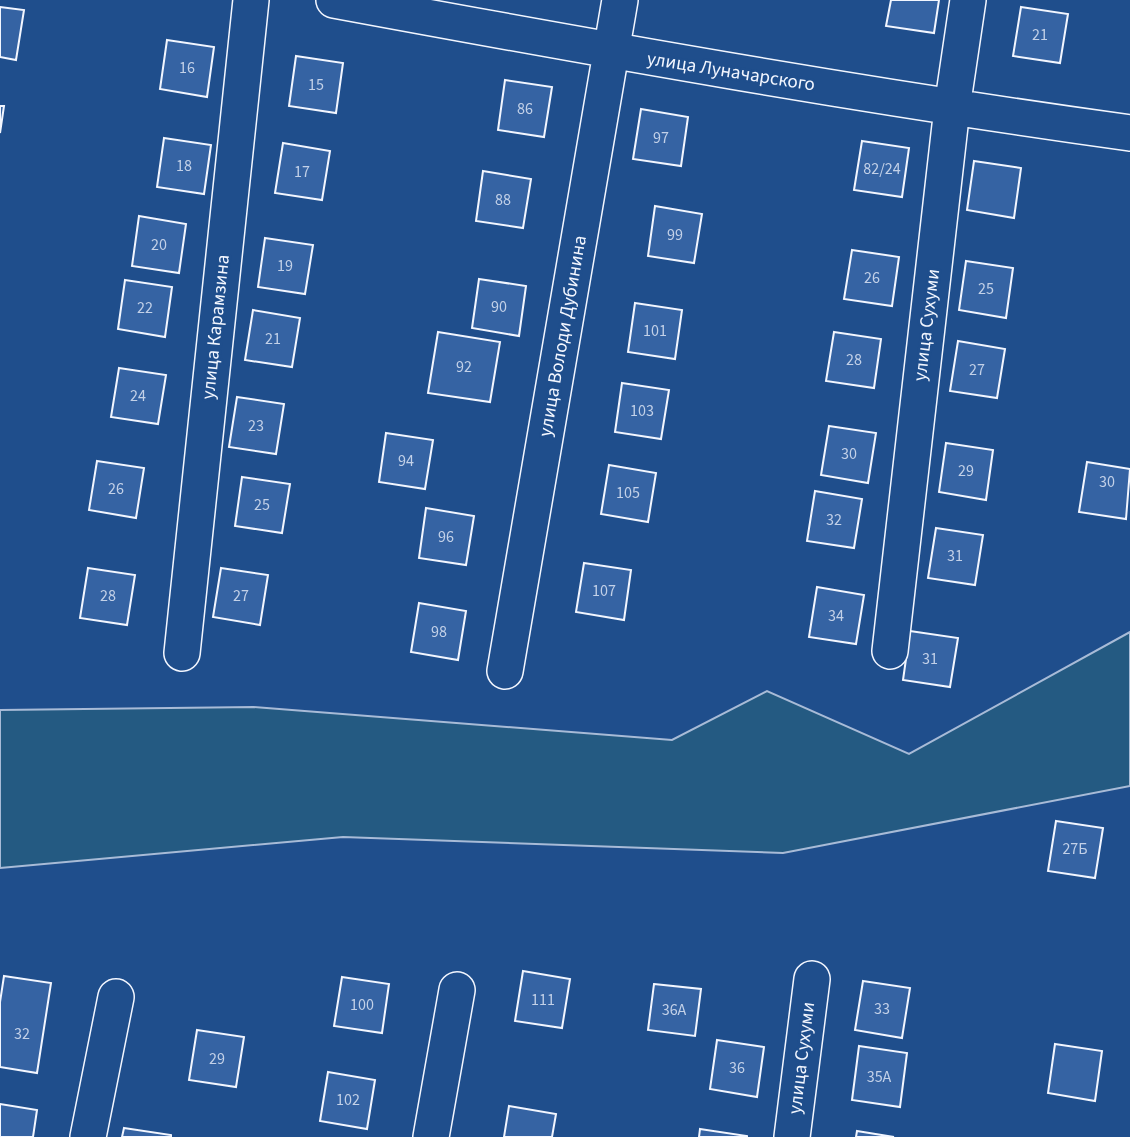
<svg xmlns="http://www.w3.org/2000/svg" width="1130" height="1137" viewBox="0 0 1130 1137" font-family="'Source Sans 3',sans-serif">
  <rect width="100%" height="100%" fill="#1f4e8c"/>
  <path fill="#245a82" stroke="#a8bbd7" stroke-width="2" d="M1130,632v154l-347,67 -440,-16 -343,31v-158l254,-3 418,33 95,-49 142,63z"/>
  <path fill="#3563a3" stroke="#f2f6ff" stroke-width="2" d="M891,0h48l-5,33 -48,-7z
    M0,7l24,3 -8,50 -16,-3z
    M1021,7l47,7 -8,49 -47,-7z
    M167,40l47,7 -7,50 -47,-8z
    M296,56l47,7 -7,50 -47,-7z
    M505,80l47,7 -8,50 -46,-7z
    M0,106h4l-4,27z
    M641,109l47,8 -7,49 -48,-7z
    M164,138l47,7 -7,49 -47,-7z
    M862,141l47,7 -7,49 -48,-7z
    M283,143l47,8 -8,49 -47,-7z
    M974,161l47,7 -7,50 -47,-8z
    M483,171l48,8 -8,49 -47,-7z
    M655,206l47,8 -8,49 -46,-7z
    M139,216l47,8 -7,49 -47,-7z
    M265,238l48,7 -8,49 -47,-7z
    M852,250l47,7 -7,49 -48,-7z
    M966,261l47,7 -7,50 -47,-8z
    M479,279l47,7 -7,50 -47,-8z
    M125,280l47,7 -7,50 -47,-8z
    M635,303l47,7 -7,49 -47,-7z
    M253,310l47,8 -8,49 -47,-7z
    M438,332l62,10 -10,60 -62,-9z
    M834,332l47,7 -7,49 -48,-7z
    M958,341l47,8 -8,49 -47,-7z
    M119,368l47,7 -8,49 -47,-7z
    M622,383l47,7 -8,49 -46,-7z
    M237,397l47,7 -8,50 -47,-7z
    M829,426l47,7 -8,50 -47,-8z
    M386,433l47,7 -8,49 -46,-7z
    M946,443l47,7 -7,50 -47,-8z
    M97,461l47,7 -8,50 -47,-8z
    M1087,462l43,7 -4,50 -47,-7z
    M609,465l47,8 -8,49 -47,-8z
    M242,477l48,7 -8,49 -47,-7z
    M815,491l47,8 -8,49 -47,-7z
    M426,508l48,8 -8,49 -47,-7z
    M936,528l47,7 -8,50 -47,-7z
    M584,563l47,7 -7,50 -48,-8z
    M88,568l47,7 -8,50 -47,-7z
    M221,568l47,7 -8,50 -47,-8z
    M817,587l47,8 -8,49 -47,-7z
    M419,603l47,8 -8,49 -47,-8z
    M910,631l48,7 -8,49 -47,-7z
    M1056,821l47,7 -8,50 -47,-7z
    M523,971l47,8 -8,49 -47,-7z
    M4,976l47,7 -14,90 -37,-6v-65z
    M342,977l47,7 -7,49 -48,-7z
    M863,981l47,7 -8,50 -47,-8z
    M654,984l47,5 -6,47 -47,-6z
    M197,1030l47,7 -8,50 -47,-7z
    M717,1040l47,7 -7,50 -47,-8z
    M1055,1044l47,7 -7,50 -47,-8z
    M859,1046l48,7 -7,54 -48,-7z
    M328,1072l47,8 -8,49 -47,-8z
    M0,1104l37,6 -4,27h-33z
    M509,1106l47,8 -4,23h-48z
    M124,1128l47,7v2h-49z
    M700,1129l47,7v1h-48z
    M857,1131l37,6h-38z"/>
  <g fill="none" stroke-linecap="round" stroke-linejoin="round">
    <g stroke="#f2f6ff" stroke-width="38">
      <path id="minor" d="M334,0c265,49 529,96 796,133
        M890,651l62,-543 16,-108
        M182,653l69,-653
        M505,671l115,-671
        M88,1137l28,-140
        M431,1137l26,-147
        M792,1137l20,-158"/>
    </g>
    <use href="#minor" stroke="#1f4e8c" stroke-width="35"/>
  </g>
  <g text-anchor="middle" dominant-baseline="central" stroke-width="5" stroke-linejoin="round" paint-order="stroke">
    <g font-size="16" fill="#c3d1e8">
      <text x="1040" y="35">21</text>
      <text x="187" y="68">16</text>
      <text x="316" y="85">15</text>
      <text x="525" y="109">86</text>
      <text x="661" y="138">97</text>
      <text x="184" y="166">18</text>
      <text x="882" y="169">82/24</text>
      <text x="302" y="172">17</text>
      <text x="503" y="200">88</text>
      <text x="675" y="235">99</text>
      <text x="159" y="245">20</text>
      <text x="285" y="266">19</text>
      <text x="872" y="278">26</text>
      <text x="986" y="289">25</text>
      <text x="499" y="307">90</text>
      <text x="145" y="308">22</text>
      <text x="655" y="331">101</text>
      <text x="273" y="339">21</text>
      <text x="854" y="360">28</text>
      <text x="464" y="367">92</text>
      <text x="977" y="370">27</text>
      <text x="138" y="396">24</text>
      <text x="642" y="411">103</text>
      <text x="256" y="426">23</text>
      <text x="849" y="454">30</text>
      <text x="406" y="461">94</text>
      <text x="966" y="471">29</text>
      <text x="1107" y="482">30</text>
      <text x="116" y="489">26</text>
      <text x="628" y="493">105</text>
      <text x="262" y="505">25</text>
      <text x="834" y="520">32</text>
      <text x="446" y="537">96</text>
      <text x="955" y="556">31</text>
      <text x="604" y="591">107</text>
      <text x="108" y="596">28</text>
      <text x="241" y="596">27</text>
      <text x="836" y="616">34</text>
      <text x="439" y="632">98</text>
      <text x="930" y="659">31</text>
      <text x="1075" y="849">27Б</text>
      <text x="543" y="1000">111</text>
      <text x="362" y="1005">100</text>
      <text x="882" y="1009">33</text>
      <text x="674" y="1010">36А</text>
      <text x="22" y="1034">32</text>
      <text x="217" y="1059">29</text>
      <text x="737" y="1068">36</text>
      <text x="879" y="1077">35А</text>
      <text x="348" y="1100">102</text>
    </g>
    <g font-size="19" fill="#f2f6ff" stroke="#1f4e8c">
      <text transform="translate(731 72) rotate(9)">улица Луначарского</text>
      <text transform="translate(927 325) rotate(-83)">улица Сухуми</text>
      <text transform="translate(216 327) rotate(-84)">улица Карамзина</text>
      <text transform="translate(563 336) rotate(-80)">улица Володи Дубинина</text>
      <text transform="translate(802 1058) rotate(-83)">улица Сухуми</text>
    </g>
  </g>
</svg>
